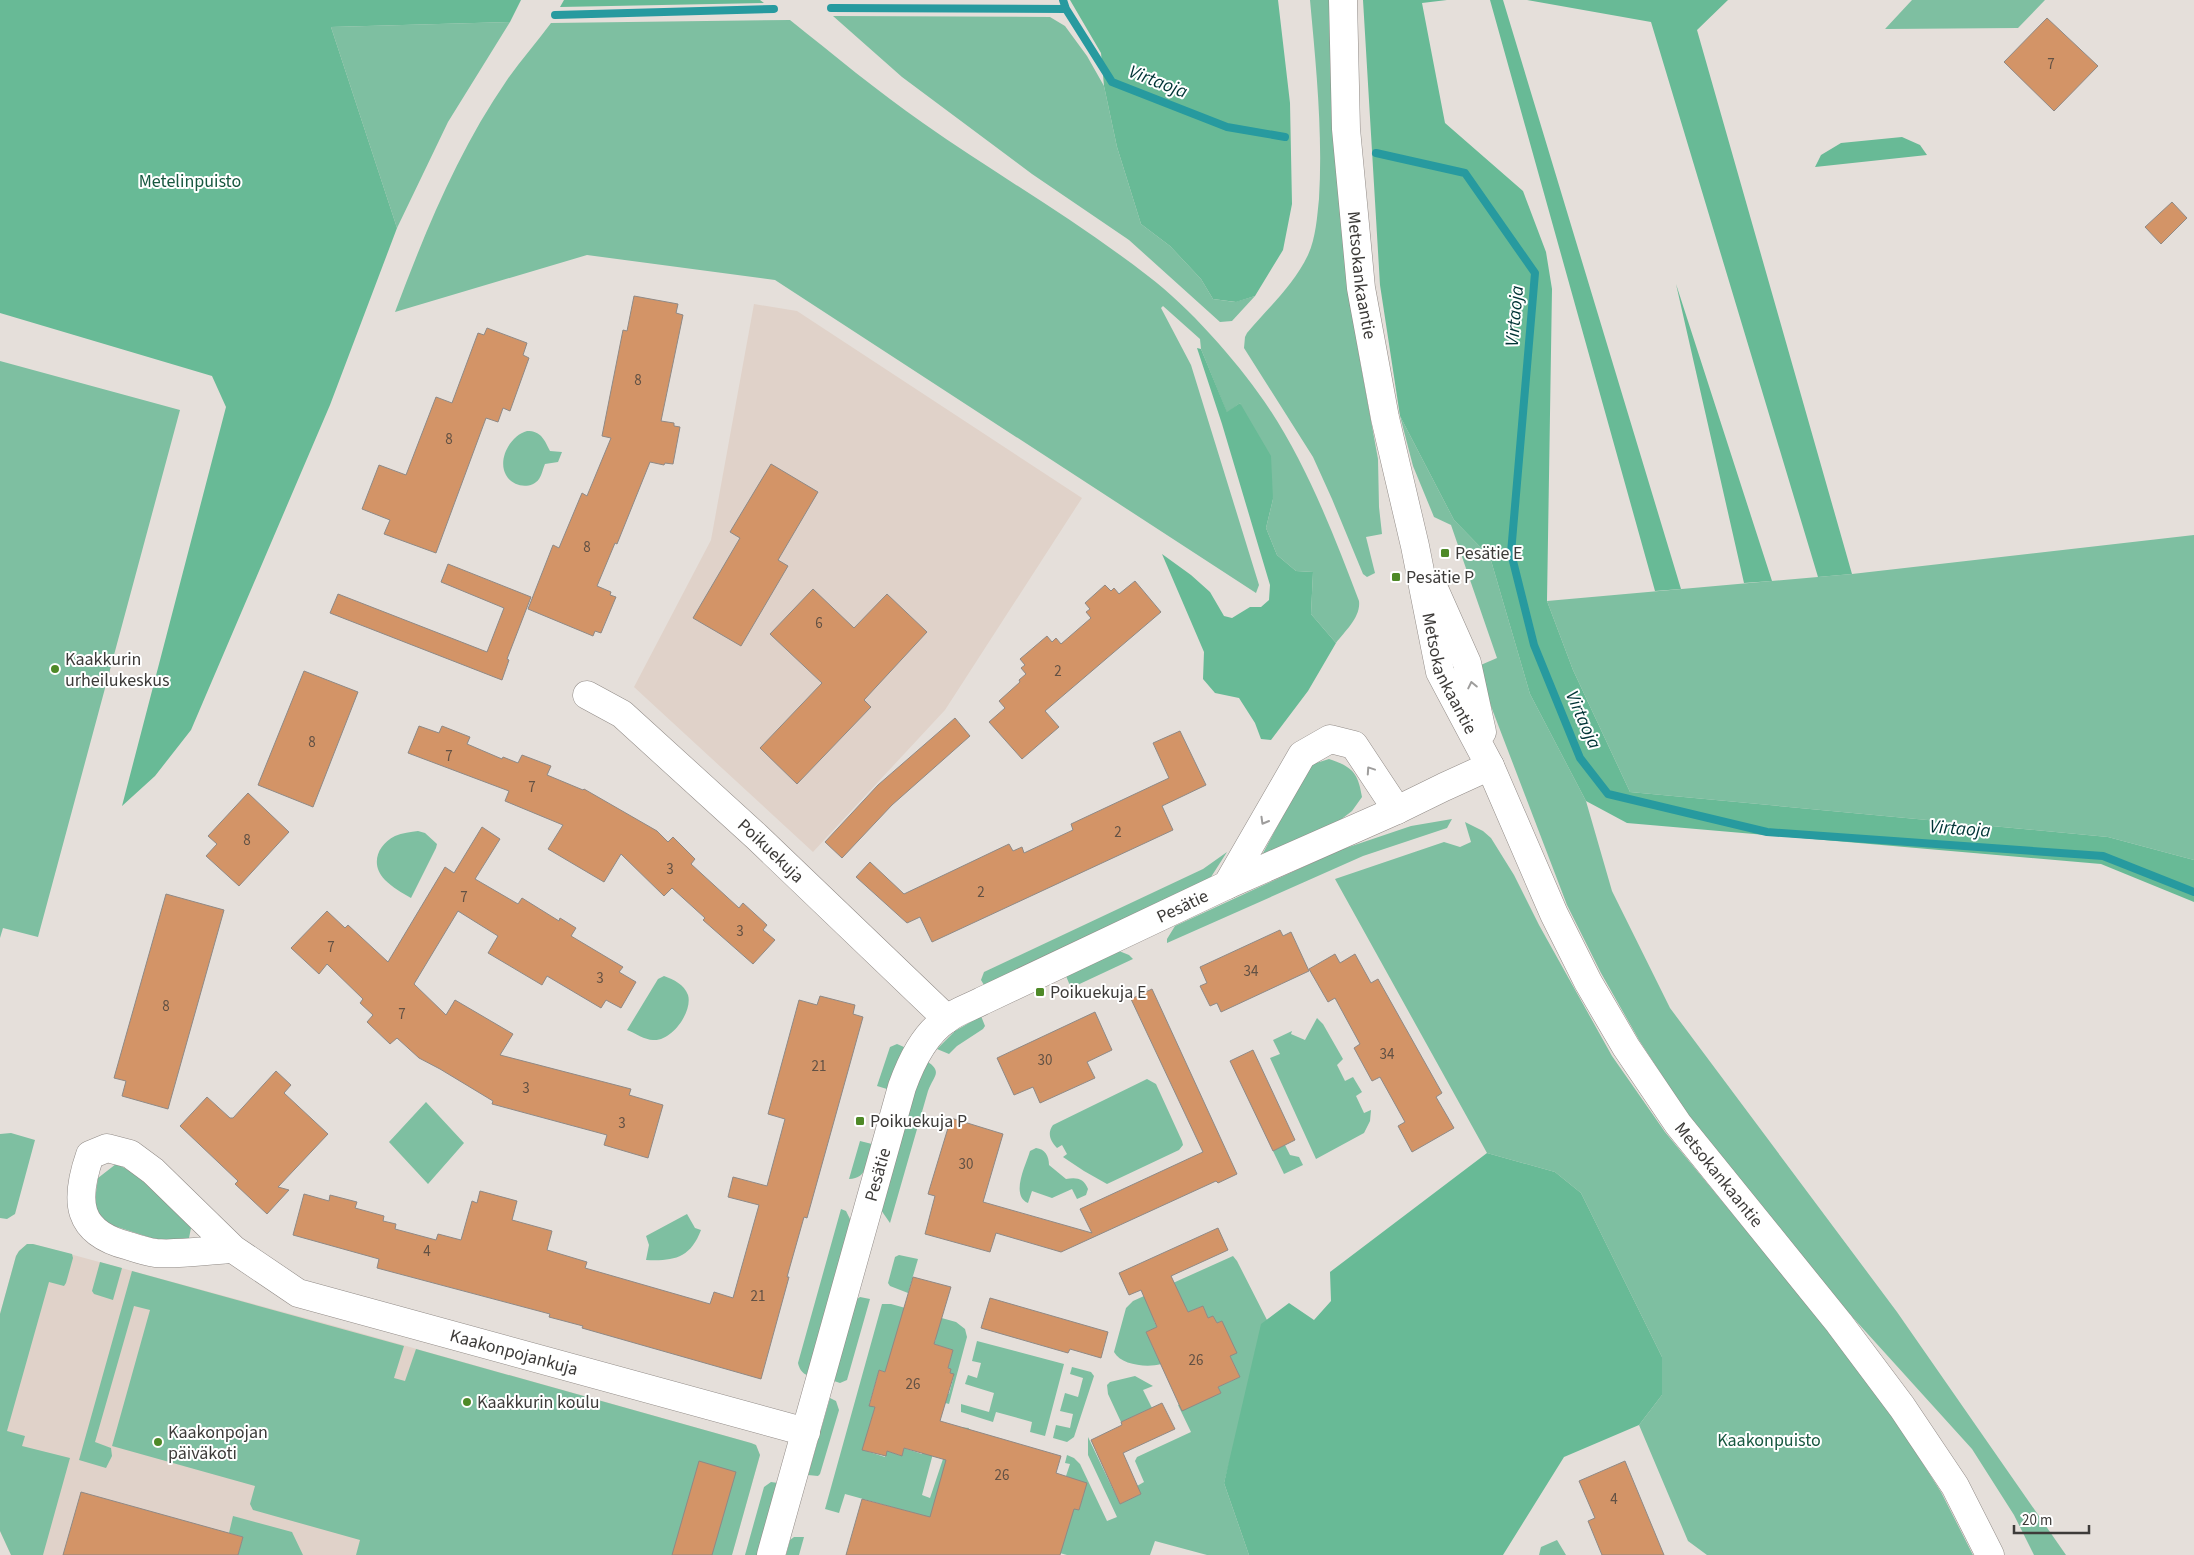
<svg xmlns="http://www.w3.org/2000/svg" width="2194" height="1555" viewBox="0 0 2194 1555" font-family="'Source Sans 3',sans-serif">
  <rect width="100%" height="100%" fill="#e5dfda"/>
  <path fill="#e0d2c9" d="M754,304l43,7 285,187 -137,212 -132,142 -179,-165 77,-147z
    M27,1244h6l313,85 405,114 5,2 4,10 -28,100h-721l-11,-24v-217l16,-58 3,-5z"/>
  <path fill="#7ebfa1" d="M1310,0h23l9,231 15,113 21,115 1,48 3,27 -16,3 9,36 -8,4 -4,-3 -31,-75 -19,-42 -69,-109 1,-11 2,-4c22,-26 46,-47 61,-78 8,-18 9,-38 11,-56 4,-67 -3,-133 -9,-199z
    M1912,0h133l-27,28 -133,1z
    M833,16l217,1 15,9 22,30 17,30 13,61 24,77 29,22 31,33 12,20 22,3 20,-6 -23,25 -12,1 -91,-82 -97,-66 -130,-97z
    M790,20c44,35 87,71 133,103 74,52 153,97 225,153 41,31 87,83 116,125 41,59 70,134 95,200 2,16 -14,30 -23,42l-25,-29 2,-42 -17,-1 -19,-16 -11,-27 7,-29 -33,-96 -13,10 -26,-64 -1,-10 -37,-33 -2,2 30,57 68,220 -3,8 -481,-313 -188,-25 -192,57c30,-80 63,-161 112,-232 14,-20 30,-38 44,-57z
    M510,22l-62,100 -51,106 -66,-201z
    M0,361l180,49 -142,527 -35,-9 -3,10z
    M1400,416l54,104 36,37 40,137 56,107 26,90 58,117 227,304 169,243h-32l-20,-40 -42,-66 -125,-138 -159,-196 -49,-75 -38,-67 -34,-68 -91,-238 21,-9 -46,-133 -17,-8 -21,-51z
    M527,431c14,0 17,8 23,20l12,1 -4,10 -13,2c-2,4 -3,11 -6,15 -8,11 -27,8 -33,-4 -9,-16 5,-40 21,-44z
    M2194,535v325l-86,-23 -478,-45 -57,-122 -26,-69 305,-27z
    M1329,759c24,8 29,14 33,38l-10,14 -13,10 -77,34 48,-90z
    M1452,819l-5,9 -84,28 -196,87v-4l8,-13 165,-76 71,-24z
    M1465,822l18,9 8,7 23,37 25,50 73,131 53,76 164,199 63,84 49,77 32,63h-266l-19,-14 -49,-116 23,-30v-38l-81,-164 -26,-21 -68,-19 -152,-274 109,-37 16,5 11,-5z
    M418,831l7,2 12,11 -1,4 -25,50c-9,-5 -19,-11 -26,-18 -15,-15 -8,-35 10,-44 7,-3 16,-4 23,-5z
    M1227,852l-16,25 -12,8 -215,100 -3,-5 3,-8 219,-103z
    M1119,951l10,4 4,4 -62,29 -5,-12z
    M664,976c10,4 20,8 24,19 5,17 -17,47 -35,45 -8,0 -18,-7 -26,-10l31,-51z
    M981,1016l4,10 -2,3 -26,17 -8,8 -12,-5 18,-18z
    M1317,1018l6,6 20,35 -6,6 8,16 8,-4 9,15 -6,4 8,17 7,-3 -1,11 -6,12 -48,26 -46,-101 10,-4 -7,-14 19,-9 -1,3 14,6z
    M897,1044l7,3 -17,42 -10,-3 13,-39z
    M928,1062c15,10 5,15 0,29l-38,132 -9,-13 34,-120z
    M1147,1079l9,5 26,57 1,4 -4,5 -72,34 -23,-13 -21,-14 4,-3 -5,-9 -5,3c-7,-7 -10,-15 -4,-23z
    M426,1102l38,41 -36,41 -39,-42z
    M11,1133l24,7 -20,74 -8,5 -7,-1v-84z
    M860,1141l12,3c-4,15 -4,35 -23,35z
    M1285,1145l5,10 9,2 4,8 -19,9 -11,-23z
    M1036,1148c9,1 13,8 13,17l17,14c10,-2 18,-1 22,10l-2,6 -9,4 -5,-10 -20,9 -20,-7 -4,12c-18,-8 -2,-38 2,-52z
    M116,1164c23,9 63,43 75,64l-2,10 -9,3 -16,1 -53,-17 -13,-7 -4,-11 4,-29z
    M841,1209l5,2 5,10 -43,154c-6,-1 -9,-7 -10,-12z
    M687,1214l8,14 6,2c-11,29 -28,31 -55,30l3,-15 -3,-9z
    M27,1244h6l39,10 1,4 -7,25 -2,3 -15,-4 -42,149 18,5 -3,10 48,12 -27,97h-32l-11,-24v-217l16,-58 3,-5z
    M899,1255l19,4 -10,34 -18,-7 -2,-3 7,-26z
    M1233,1256l4,5 30,59 -43,163 25,72h-42l-52,-14 -5,14h-83l-222,-61 -6,19 -14,-4 57,-205h9l65,18 9,7 2,8 -18,67 -7,-2 2,-9 5,1 5,-19 -4,-2 1,-4 -3,-1 5,-18 -19,-6 2,-5 -20,-6 -31,39 -6,-2 -10,35 6,2 -12,43 22,7 2,-6 15,5 2,-8 18,6 2,-6 11,-2 -13,49 8,3 22,-66 6,-5 11,1 -6,19 116,63 5,-18 -15,-9 2,-5 -5,-2 4,-12 -5,-1 2,-8 7,3 6,6 27,57 10,-4 -29,-62v-18l32,67 21,-10 -4,-8 7,-4 -9,-21 2,-4 54,-25 -13,-27 11,-5 32,-7 -3,-6 22,-10 -10,-21 -8,-35 -5,2 -4,-7 -5,2 -5,-12 -15,6 -3,-6 -31,15 3,6 -11,5 15,32c-14,4 -40,1 -47,-12l12,-44 7,-7z
    M100,1262l22,6 -9,32 -19,-6 -2,-3z
    M132,1271l272,75 -10,32 11,3 11,-32 335,94 5,2 4,10 -28,100h-376l4,-15 -107,-30 -3,-6 5,-18 -143,-40 38,-136 -16,-4 -39,136 16,6 1,8 -6,12 -27,-8z
    M860,1297l10,2 -23,81 -7,3 -6,-2 23,-82z
    M977,1341l87,23 -19,72 -15,-4 2,-10 -36,-10 -3,10 -32,-10v-8l28,8 5,-19 -29,-9 3,-9 9,3 4,-15 -9,-2z
    M1072,1367l19,5 3,4 -20,61 -7,5 -14,-4 3,-13 14,3 3,-14 -13,-3 5,-18 13,4 5,-19 -13,-4z
    M1135,1376l18,10 -10,4 9,18 -31,14 -13,-28 -1,-9 3,-3z
    M830,1398l6,3 3,9 -19,64 -2,2 -10,-1z
    M771,1482l7,1 -20,72h-13l19,-68z
    M233,1516l59,16 11,23h-65l5,-18 -14,-4z
    M794,1537h10l-5,18h-13l4,-15z
    M1557,1540l9,15h-27l2,-8z"/>
  <path fill="#68ba96" d="M0,0h521l-11,22 -179,5 66,201 -67,177 -139,325 -36,46 -33,30 104,-399 -14,-31 -212,-63z
    M564,0h196l4,3 -204,4z
    M1070,0h208l12,103 2,101 -9,46 -28,46 -19,6 -23,-3 -12,-20 -31,-33 -29,-22 -24,-77 -13,-61 -3,-33z
    M1363,0h84l-25,3 23,120 78,68 23,61 6,37 -5,312 26,69 57,122 478,45 86,23v42l-93,-38 -474,-41 -41,-22 -56,-107 -40,-137 -36,-37 -54,-104 -20,-131z
    M1490,0h13l178,589 -26,2z
    M1527,0h201l-31,30 155,544 -34,3 -167,-555z
    M1902,137l18,8 7,10 -112,12 6,-12 20,-12z
    M1676,284l96,297 -28,2z
    M1197,348l4,1 26,63 13,-9 31,53 2,43 -7,29 11,27 19,16 17,1 -2,42 25,29 -28,48 -37,49 -10,-1 -6,-16 -16,-25 -24,-5 -12,-14 1,-27 -42,-98 29,21 19,17 14,24 8,2 18,-11h11l8,-7 1,-15 -48,-161z
    M1487,1153l68,19 26,21 81,164v38l-23,30 -75,32 -61,98h-254l-25,-72 37,-159 28,-21 25,17 17,-19 -1,-29z"/>
  <g fill="none" stroke-linecap="round" stroke-linejoin="round">
    <path stroke="#279a9f" stroke-width="8" d="M1063,0l3,9 46,73 115,45 58,10
      M831,8l235,1
      M555,15l219,-6
      M1376,153l89,20 70,100 -24,280 23,92 46,113 28,36 159,38 336,24 91,36"/>
  </g>
  <path fill="#d39467" stroke="#8f8985" d="M2047,18l51,48 -44,45 -50,-49z
    M2172,202l15,16 -26,26 -16,-17z
    M634,296l44,8 -2,9 7,2 -22,106 13,2v3l6,1 -7,37 -8,-1 -1,2 -14,-3 -33,82 -2,-1 -18,43 14,6 -1,3 6,2 -15,36 -6,-2 -2,5 -65,-27 25,-64 6,3 23,-55 5,3 24,-58 -9,-2 21,-106 4,1z
    M487,328l40,15 -4,12 6,3 -19,53 -7,-3 -5,14 -12,-4 -50,135 -52,-19 6,-14 -28,-11 17,-44 27,10 30,-78 16,6 26,-70 6,2z
    M771,464l47,28 -40,68 10,6 -47,80 -48,-28 47,-80 -10,-6z
    M448,564l83,33 -24,62 2,1 -7,20 -172,-67 8,-19 149,58 17,-44 -63,-26z
    M1135,581l26,31 -116,99 14,16 -37,32 -33,-37 16,-14 -6,-7 21,-19 -1,-2 7,-6 -5,-6 4,-3 -5,-6 27,-23 5,6 4,-4 5,6 30,-26 -5,-6 4,-3 -5,-6 20,-18 6,6 3,-3 5,6z
    M813,589l41,39 33,-34 40,38 -63,68 7,7 -74,77 -37,-36 62,-65 -52,-49z
    M304,671l54,21 -45,115 -55,-22z
    M955,718l15,18 -78,69 -50,53 -17,-16 53,-57z
    M419,726l20,7 3,-7 28,11 -3,7 35,15 1,-2 15,6 4,-8 29,11 -4,9 36,15 1,-1 73,42 11,11 5,-5 22,22 -4,5 48,44 4,-5 24,22 -4,5 12,10 -22,24 -50,-44 2,-2 -33,-30 -8,8 -43,-42 -17,28 -56,-33 15,-24 -58,-24 4,-10 -101,-38z
    M1180,731l26,54 -44,21 11,24 -241,112 -12,-25 -13,6 -51,-46 14,-15 34,32 105,-50 4,7 9,-4 2,6 49,-23 -2,-6 98,-46 -16,-35z
    M248,793l41,39 -50,54 -33,-30 11,-12 -9,-8z
    M482,827l18,12 -25,40 43,25 4,-6 37,23 1,-3 16,10 -5,8 52,31 -4,5 17,10 -15,26 -15,-8 -5,8 -54,-32 -5,9 -54,-32 10,-17 -40,-25 -44,73 32,31 9,-15 58,34 -13,21 131,34 -2,6 34,10 -15,53 -44,-13 3,-10 -115,-31 1,-3 -53,-32 -21,-11 -22,-20 -7,6 -23,-22 6,-7 -13,-12 3,-4 -36,-35 -8,10 -28,-26 36,-37 18,17 3,-3 40,37 57,-95 9,6z
    M166,894l58,16 -56,199 -46,-13 4,-15 -12,-3z
    M1280,930l3,6 8,-4 18,39 -88,41 -4,-9 -7,3 -10,-20 7,-3 -7,-16z
    M1335,954l5,9 15,-9 16,29 7,-4 64,114 -6,4 18,31 -42,24 -14,-26 7,-4 -25,-45 -8,4 -18,-33 6,-4 -25,-46 -7,4 -19,-33z
    M1152,989l85,185 -19,9 -2,-2 -155,71 -65,-19 -6,19 -65,-18 10,-38 -7,-2 23,-76 52,16 -20,68 109,31 -12,-24 123,-57 -72,-153z
    M820,996l35,9 -2,9 10,3 -56,201 -3,-1 -17,60h2l-28,102 -179,-51 1,-2 -34,-9 1,-3 -173,-46 2,-9 -86,-24 11,-41 25,7 1,-6 27,7 -2,6 29,8 -1,5 13,3 -1,5 41,11 2,-6 23,6 11,-39 5,2 3,-12 37,10 -5,19 40,11 -5,19 40,12 -2,6 125,36 4,-12 19,6 26,-93 -31,-8 5,-20 34,9 18,-67 -17,-5 31,-114 18,5z
    M1095,1012l17,38 -25,12 8,16 -55,25 -7,-16 -19,8 -17,-37z
    M1253,1050l42,90 -22,11 -43,-90z
    M276,1071l15,14 -7,8 44,41 -50,53 11,3 -22,24 -32,-30 3,-3 -58,-55 27,-29 23,21h3z
    M1218,1228l10,22 -57,26 17,36 15,-6 5,12 5,-2 4,7 5,-2 15,32 -7,3 10,21 -22,10 3,6 -39,18 -36,-79 11,-5 -16,-37 -12,5 -10,-22z
    M913,1277l38,10 -17,57 19,6 -5,18 3,1 -1,4 4,1 -14,47 121,35 -5,17 31,10 -8,27 -5,-1 -14,46h-214l16,-56 68,18 16,-57 -42,-12 -2,8 -15,-5 -1,5 -24,-6 13,-43 -6,-1 10,-36 6,2z
    M990,1298l118,34 -7,26 -31,-9 -2,4 -87,-25z
    M1162,1403l13,26 -52,24 18,41 -21,10 -29,-64 31,-15 -1,-3z
    M699,1461l37,11 -24,83h-40z
    M1625,1461l39,94h-62l-14,-34 7,-3 -16,-37z
    M81,1492l162,45 -5,18h-175z"/>
  <g fill="none" stroke-linecap="round" stroke-linejoin="round">
    <g stroke="#918b87" stroke-width="29">
      <g id="minor">
        <path id="s1" d="M1343,0l3,129 15,159 24,130 30,128 25,126 50,94 64,148 34,68 38,65 52,77 161,199 63,84 53,79 35,69"/>
        <path d="M1435,591l32,72 15,69"/>
        <path id="s2" d="M587,695l35,19 135,123 190,182"/>
        <path d="M1227,885l75,-130 28,-16 24,6 43,65"/>
        <path id="s3" d="M233,1249c-24,1 -54,6 -77,4 -9,-1 -18,-4 -27,-7 -53,-13 -55,-45 -39,-91l17,-7 23,6 23,17 80,78 65,44 508,139"/>
        <path id="s4" d="M771,1555l131,-468c9,-25 22,-53 45,-68 10,-8 24,-12 35,-18l245,-116 170,-75 47,-23 46,-21"/>
      </g>
    </g>
    <use href="#minor" stroke="#fff" stroke-width="28"/>
  </g>
  <defs><path id="oneway-chevron" d="M-2-3.5L2.5 0L-2 3.5" fill="none" stroke-width="1.6" stroke-linecap="round" stroke-linejoin="round" transform="scale(1.25)"/></defs>
  <g stroke="#9e9d9c">
    <use href="#oneway-chevron" transform="translate(1472 685) rotate(-102)"/>
    <use href="#oneway-chevron" transform="translate(1370 770) rotate(-124)"/>
    <use href="#oneway-chevron" transform="translate(1264 821) rotate(120)"/>
  </g>
  <g fill="#4e8927" stroke="#fff" stroke-width="2">
    <rect x="1440" y="548" width="10" height="10" rx="2.5"/>
    <rect x="1391" y="572" width="10" height="10" rx="2.5"/>
    <circle cx="55" cy="669" r="5"/>
    <rect x="1035" y="987" width="10" height="10" rx="2.5"/>
    <rect x="855" y="1116" width="10" height="10" rx="2.5"/>
    <circle cx="467" cy="1402" r="5"/>
    <circle cx="158" cy="1442" r="5"/>
  </g>
  <g text-anchor="middle" dominant-baseline="central" stroke-width="4" stroke-linejoin="round" paint-order="stroke">
    <g font-size="15" fill="#625144">
      <text x="2051" y="64">7</text>
      <text x="638" y="380">8</text>
      <text x="449" y="439">8</text>
      <text x="587" y="547">8</text>
      <text x="819" y="623">6</text>
      <text x="1058" y="671">2</text>
      <text x="312" y="742">8</text>
      <text x="449" y="756">7</text>
      <text x="532" y="787">7</text>
      <text x="1118" y="832">2</text>
      <text x="247" y="840">8</text>
      <text x="670" y="869">3</text>
      <text x="981" y="892">2</text>
      <text x="464" y="897">7</text>
      <text x="740" y="931">3</text>
      <text x="331" y="947">7</text>
      <text x="1251" y="971">34</text>
      <text x="600" y="978">3</text>
      <text x="166" y="1006">8</text>
      <text x="402" y="1014">7</text>
      <text x="1387" y="1054">34</text>
      <text x="1045" y="1060">30</text>
      <text x="819" y="1066">21</text>
      <text x="526" y="1088">3</text>
      <text x="622" y="1123">3</text>
      <text x="966" y="1164">30</text>
      <text x="427" y="1251">4</text>
      <text x="758" y="1296">21</text>
      <text x="1196" y="1360">26</text>
      <text x="913" y="1384">26</text>
      <text x="1002" y="1475">26</text>
      <text x="1614" y="1499">4</text>
    </g>
    <g font-size="18" fill="#175840" stroke="#fff">
      <text x="190" y="181">Metelinpuisto</text>
      <text x="1769" y="1440">Kaakonpuisto</text>
    </g>
    <g font-size="18" fill="#3d3b39" stroke="#fff">
      <text stroke="none"><textPath href="#s1" startOffset="276">Metsokankaantie</textPath></text>
      <text stroke="none"><textPath href="#s1" startOffset="685">Metsokankaantie</textPath></text>
      <text stroke="none"><textPath href="#s2" startOffset="242">Poikuekuja</textPath></text>
      <text stroke="none"><textPath href="#s4" startOffset="830">Pesätie</textPath></text>
      <text stroke="none"><textPath href="#s1" startOffset="1258">Metsokankaantie</textPath></text>
      <text stroke="none"><textPath href="#s4" startOffset="395">Pesätie</textPath></text>
      <text stroke="none"><textPath href="#s3" startOffset="708">Kaakonpojankuja</textPath></text>
    </g>
    <g font-size="18" fill="#3d3b39" stroke="#fff" text-anchor="start">
      <text x="1455" y="553">Pesätie E</text>
      <text x="1406" y="577">Pesätie P</text>
      <text x="65" y="659">Kaakkurin<tspan x="65" dy="21">urheilukeskus</tspan></text>
      <text x="1050" y="992">Poikuekuja E</text>
      <text x="870" y="1121">Poikuekuja P</text>
      <text x="477" y="1402">Kaakkurin koulu</text>
      <text x="168" y="1432">Kaakonpojan<tspan x="168" dy="21">päiväkoti</tspan></text>
    </g>
    <g font-size="19" font-style="italic" fill="#003436" stroke="#fff">
      <text transform="translate(1158 82) rotate(21)">Virtaoja</text>
      <text transform="translate(1515 316) rotate(-85)">Virtaoja</text>
      <text transform="translate(1583 720) rotate(66)">Virtaoja</text>
      <text transform="translate(1960 829) rotate(4)">Virtaoja</text>
    </g>
  </g>
  <path d="M2014 1525v8h75v-8" fill="none" stroke="#3d3b39" stroke-width="2.5"/>
  <text x="2022" y="1525" font-size="15" fill="#3d3b39" stroke="#ffffff" stroke-width="4" paint-order="stroke">20 m</text>
</svg>
